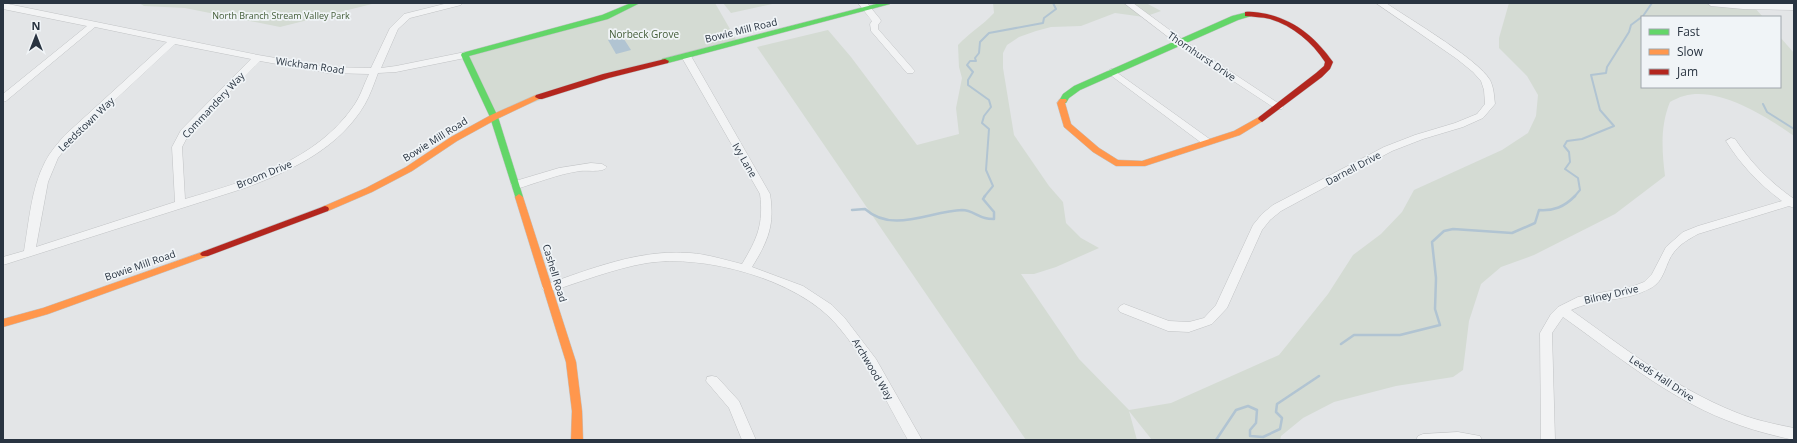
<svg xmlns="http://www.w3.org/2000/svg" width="1797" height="443" viewBox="0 0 1797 443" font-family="'Open Sans',sans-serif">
  <rect width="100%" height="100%" fill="#e3e5e7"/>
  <path fill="#d4dbd3" d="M139,3h237l-96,24 -95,-19 -41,-2z
    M637,3h78l23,40 -132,33 -112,41 -29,-62 140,-38z
    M723,3h54l-46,10z
    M993,3h153l15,8 -17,6 -29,-4 -34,13 -30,1 -15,4 -17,6 -12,8 -4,8v15l11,67 35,51 14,16 3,21 15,15 18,10 -43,19 -22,7h-13l58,85 50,51 42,-7 108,-48 49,-61 25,-39 28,-21 21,-22 12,-22 88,-40 26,-17 8,-17 2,-21 -11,-19 -28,-28v-10l10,-35h200l45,4 9,10h-121v70h138v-50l14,16v83c-27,-19 -75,-50 -110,-40 -5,1 -10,4 -14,6 -10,24 -8,49 -5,74l-50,38 -81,41 -33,12 -20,17 -12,37 -6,49 -10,7 -57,9 -62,16 -31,16 -22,18 -1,4h-128l-23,-29 8,29h-111l-269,-393 71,-17 23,27 66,88 42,-11 -3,-26 6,-30 -3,-11 -1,-22c11,-12 25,-20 36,-32z"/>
  <path fill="#b1c4d2" d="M622,36l9,14 -15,4 -8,-14z"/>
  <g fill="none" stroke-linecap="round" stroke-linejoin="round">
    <path stroke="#b1c4d2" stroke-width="2" d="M1763,104l4,8 27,17
      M984,197l9,-11 -7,-16 3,-41 -7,-6 2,-7 7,-9 -2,-7 -21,-15v-5l5,-8 -6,-7 3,-4h6l-1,-3 4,-5 1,-11 9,-9 54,-10 1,-5 12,-9 -3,-6
      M1574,197l6,-7 -2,-12 -13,-9 5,-7 -1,-10 -5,-6 3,-5 15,-2 32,-13 -14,-16 -9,-35 15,-2 1,-6 22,-35 2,-7 12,-9 9,-13"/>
    <path stroke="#b1c4d2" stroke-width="2.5" d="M852,210l13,-1c28,25 65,2 97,1 9,0 15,6 23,8 3,1 6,1 9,1v-7l-11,-13 2,-3
      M1341,344l13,-9h46l40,-10 -5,-16 1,-31 -4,-36 12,-11 9,-2 59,4 23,-10 4,-13c15,1 25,-3 36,-14
      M1216,440l20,-30 12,-4 9,4 -1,13 -6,7v6l13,1 17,-8 2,-11 -6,-6 1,-8 42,-28"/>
    <g stroke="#c1c3c5" stroke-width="1">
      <path id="street" d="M3,3l255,52 70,12 43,1 19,-40 14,-14 44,-11h14l-1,2 -51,13 -12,11 -17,39 15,-2 69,-14 5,3 -5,3 -69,14 -18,1c-4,11 -8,22 -13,31 -26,45 -75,67 -120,84l-242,77v-8l21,-6c5,-29 7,-62 21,-89 5,-10 13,-19 20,-27l102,-93 -72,-15 -89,74 -3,1v-8l84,-68 -84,-17zM175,44l76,15 -70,71 -9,17 3,55 -139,45 12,-65 10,-24 15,-19zM260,61l68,12 41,1c-5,10 -8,21 -14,30 -38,57 -108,77 -170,95l-3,-52 7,-13z
        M858,3h9l13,16 1,2 -3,4v4l35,40 2,2 -2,2h-6l-36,-42 -1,-7 2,-3z
        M1124,3h9l53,39 98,65 -2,2h-6l-96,-63z
        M1376,3h10c23,16 92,56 104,77 4,8 4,16 5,24l-12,14 -20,9 -40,12 -31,12 -111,60 -11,9 -8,10 -35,78 -15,16 -23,8 -21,-1 -48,-19 -2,-3 2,-3 4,-2 45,17 20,1 15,-4 12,-13 37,-80 9,-11 11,-9 111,-58 31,-12 40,-12 22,-9 8,-10 -1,-14 -3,-9 -8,-9 -16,-13z
        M1707,3l87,1v6l-51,-1 -32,-3z
        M686,53l5,3 79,138c5,31 -2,47 -18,73l51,19 29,19 12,12 32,42 46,81h-14c-22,-39 -42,-82 -72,-116 -39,-45 -132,-70 -189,-61 -35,6 -66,19 -99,29l-4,-1 -2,-3 2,-3c47,-16 95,-36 146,-32 17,1 35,7 52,11 15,-25 22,-40 18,-70l-79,-138z
        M1112,69l99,71 1,2 -1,2h-8l-94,-70 -2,-2 2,-2z
        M1731,138l4,1c16,24 35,43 59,60v9l-5,-2 -91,28c-9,5 -18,10 -24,18 -9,11 -9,29 -23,36 -25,14 -55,10 -80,22 52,37 104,78 164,102 19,8 39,12 59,16v12c-23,-5 -46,-11 -68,-20 -59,-23 -111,-66 -163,-103l-11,16 3,107h-14l-1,-107 11,-19 7,-7 20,-10 53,-10 13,-5 8,-8 14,-27 17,-15 15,-6 84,-25c-23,-17 -41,-36 -56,-60z
        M591,163l11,1 5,3c-4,6 -19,3 -27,4 -22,3 -43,12 -64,18l-5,-4 1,-3 47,-14z
        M712,376l5,1 22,24 17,39h-14l-13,-32 -23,-27 1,-4z
        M1458,432l22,4 2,4h-66l2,-4 5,-2z"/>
    </g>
    <g stroke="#c1c3c5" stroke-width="1">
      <path id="fast" d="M631,3h9l-32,16 -139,37 29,61 25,80 -4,3 -3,-1 -26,-82 -29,-62 1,-2 140,-38z
        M880,3h11l-1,1 -222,59h-3l-4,-2 1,-2z
        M1248,12h3v4l-13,4 -158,70 -11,8 -3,5h-6l-1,-2 4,-7 11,-8 158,-70z"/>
    </g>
    <g stroke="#c1c3c5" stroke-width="1">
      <path id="slow" d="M536,95h3l4,2 -46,22 -40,22 -45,30 -40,21 -44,19h-6l-1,-2 1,-2 44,-19 40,-21 45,-30 40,-22z
        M1060,99h6l1,2 -2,2 6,21 28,24 19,12 24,1 92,-30 25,-14 3,-1 4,3 -26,16 -95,31h-29l-23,-14 -29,-25 -7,-24z
        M519,194l4,3 53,165 6,49 1,29h-12l1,-29 -6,-49 -51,-165z
        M205,251l3,1 2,2 -2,2 -160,58 -45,13v-8l40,-11z"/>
    </g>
    <g stroke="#c1c3c5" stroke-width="1">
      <path id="jam" d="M1245,12c7,-1 15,1 22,2 29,7 49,24 66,48l-3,7 -8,8 -60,45 -4,-3 1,-2 57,-44 8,-7 1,-4c-13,-20 -32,-36 -55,-43 -8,-2 -16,-2 -25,-3z
        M665,59l4,2 -1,2 -59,15 -67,21h-3l-4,-2 1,-2 67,-21z
        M325,206l3,1 1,2 -1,2 -120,45h-6l-2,-2 2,-2z"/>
    </g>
    <use href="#street" fill="#f2f3f4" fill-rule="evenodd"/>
    <use href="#fast" fill="#63d668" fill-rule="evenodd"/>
    <use href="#slow" fill="#ff974d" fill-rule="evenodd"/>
    <use href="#jam" fill="#b3261e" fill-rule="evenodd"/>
  </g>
  <g text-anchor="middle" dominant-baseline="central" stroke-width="3.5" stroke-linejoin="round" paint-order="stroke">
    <g font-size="9" fill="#425c37" stroke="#f0f4f7">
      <text x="281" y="15">North Branch Stream Valley Park</text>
    </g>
    <g font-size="10" fill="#293441" stroke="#f0f4f7">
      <text transform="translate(741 30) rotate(-14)">Bowie Mill Road</text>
      <text transform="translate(1202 56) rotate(34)">Thornhurst Drive</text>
      <text transform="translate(310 65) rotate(8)">Wickham Road</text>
      <text transform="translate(213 105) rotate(-47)">Commandery Way</text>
      <text transform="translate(86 124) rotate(-44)">Leedstown Way</text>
      <text transform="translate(435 139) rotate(-32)">Bowie Mill Road</text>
      <text transform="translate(745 160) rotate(60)">Ivy Lane</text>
      <text transform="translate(1353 168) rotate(-28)">Darnell Drive</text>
      <text transform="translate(264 174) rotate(-22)">Broom Drive</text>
      <text transform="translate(140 265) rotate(-19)">Bowie Mill Road</text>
      <text transform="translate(555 273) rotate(73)">Cashell Road</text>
      <text transform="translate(1611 294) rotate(-13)">Bilney Drive</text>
      <text transform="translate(873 369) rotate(59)">Archwood Way</text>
      <text transform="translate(1662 378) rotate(33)">Leeds Hall Drive</text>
    </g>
    <g font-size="10" fill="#425c37" stroke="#f0f4f7">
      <text x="644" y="34">Norbeck Grove</text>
    </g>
  </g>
  <rect width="1797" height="443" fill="none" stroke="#293441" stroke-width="8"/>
  <rect x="1641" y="16" width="140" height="72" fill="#f0f4f7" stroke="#a0a7ae"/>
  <rect x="1649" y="29" width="20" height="6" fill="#63d668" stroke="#a0a7ae"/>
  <text x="1677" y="36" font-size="12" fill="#293441">Fast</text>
  <rect x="1649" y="49" width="20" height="6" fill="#ff974d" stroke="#a0a7ae"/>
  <text x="1677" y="56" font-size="12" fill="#293441">Slow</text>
  <rect x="1649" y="69" width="20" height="6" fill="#b3261e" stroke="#a0a7ae"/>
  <text x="1677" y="76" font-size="12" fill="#293441">Jam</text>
  <g transform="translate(36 36)" stroke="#f0f4f7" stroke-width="3" paint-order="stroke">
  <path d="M0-3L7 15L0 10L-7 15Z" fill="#293441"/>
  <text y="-6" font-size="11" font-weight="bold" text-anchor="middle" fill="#293441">N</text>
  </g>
</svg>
